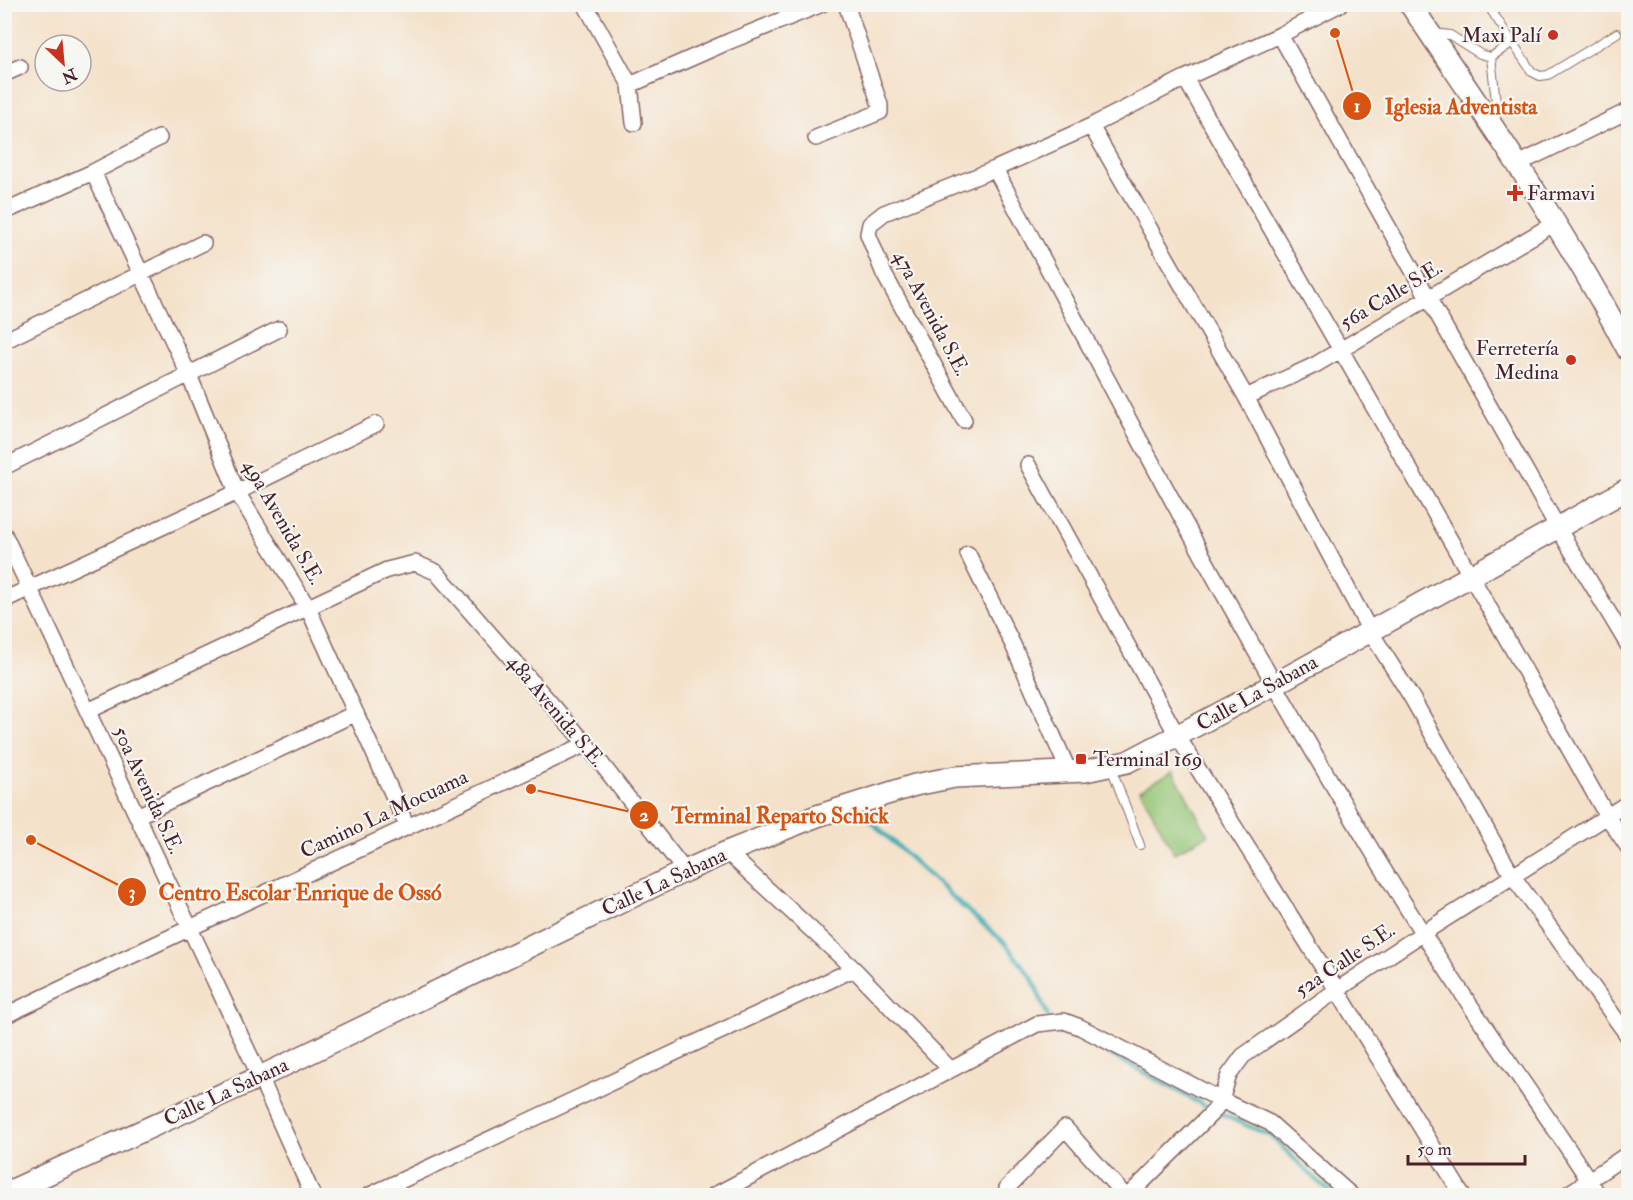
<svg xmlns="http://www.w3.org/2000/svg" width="1633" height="1200" viewBox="0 0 1633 1200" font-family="'IM FELL Double Pica',serif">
  <rect width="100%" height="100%" fill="#f6f6f2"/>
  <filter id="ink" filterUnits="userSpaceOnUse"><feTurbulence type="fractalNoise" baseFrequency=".0167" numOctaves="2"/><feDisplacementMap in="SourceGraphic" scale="12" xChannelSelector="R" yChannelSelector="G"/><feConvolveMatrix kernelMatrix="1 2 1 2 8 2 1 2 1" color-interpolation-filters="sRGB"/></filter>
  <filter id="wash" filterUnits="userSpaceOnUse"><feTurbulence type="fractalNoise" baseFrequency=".008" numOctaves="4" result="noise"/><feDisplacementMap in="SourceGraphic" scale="24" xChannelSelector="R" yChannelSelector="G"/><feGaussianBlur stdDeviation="1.35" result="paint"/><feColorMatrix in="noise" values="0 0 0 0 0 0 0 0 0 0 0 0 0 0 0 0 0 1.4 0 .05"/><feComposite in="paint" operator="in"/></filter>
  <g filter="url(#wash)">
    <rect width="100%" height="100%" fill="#f4e1c9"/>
    <path fill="#93c372" stroke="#6e714e" stroke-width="1.5" d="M1173,771l35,64 -34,18 -34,-63z"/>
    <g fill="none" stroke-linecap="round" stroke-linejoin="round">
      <path stroke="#3cadb5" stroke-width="4.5" d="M862,813l99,92 44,38 27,35 16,38
        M1061,1027l153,84 57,25 45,44 20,16"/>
    </g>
  </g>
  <g filter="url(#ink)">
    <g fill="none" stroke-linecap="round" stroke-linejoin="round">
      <g stroke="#866362" stroke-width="10">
        <path id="lane" d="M1487,4l45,68 8,4 8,-1 69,-42
          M1434,33l16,2 30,19 11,3 22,-15
          M1491,57l5,45v20
          M1111,767l29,78"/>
      </g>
      <g stroke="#866362" stroke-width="18">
        <path id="street" d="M585,4l45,81 4,38
          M1280,35l278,493 70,117
          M4,74l16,-7
          M1185,78c140,247 284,491 422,738l21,31
          M630,85l100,-44 92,-37
          M1091,126l155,271 124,234 42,67 100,177 116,161
          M816,138l64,-26v-7l-34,-101
          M1518,164l110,-53
          M995,169c137,257 272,516 427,763 56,89 120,174 177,264
          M93,172l96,203 48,117 71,116 99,218
          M4,212l89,-40 66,-34
          M4,341l199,-98
          M1246,397l69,-32 240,-142
          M964,420l-80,-146 -16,-40 2,-10 14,-11 111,-44 96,-43 94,-48 95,-43 60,-31
          M1028,465l150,272 159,253 126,206
          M4,467l275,-138
          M4,534l256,543 53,119
          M968,554l45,91 56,127
          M4,600l225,-104 147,-72
          M88,711l299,-141 28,-7 21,9 150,172 99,127
          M137,816l219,-103
          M727,852l127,117 96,100
          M4,1016l186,-88 396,-184
          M1007,1188l58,-60 60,68
          M368,1196l486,-227
          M713,1196l324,-172 27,-3 16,6 141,73 49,23 82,73
          M1128,1196l86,-85 7,-11 8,-25 14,-19 94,-66 86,-57 205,-130
          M1565,1196l63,-42"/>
      </g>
      <g stroke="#866362" stroke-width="24">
        <path id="secondary" d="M1410,4c76,113 155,225 218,346
          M4,1194l256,-117 425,-206 42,-19 90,-36 98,-31 40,-8 130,-6 42,-9 146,-77 355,-196"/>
      </g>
      <use href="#lane" stroke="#fff" stroke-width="8"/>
      <use href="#street" stroke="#fff" stroke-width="15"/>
      <use href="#secondary" stroke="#fff" stroke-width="21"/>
    </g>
  </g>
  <g fill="#c8321e" stroke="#f6f6f2" stroke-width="2">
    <circle cx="1553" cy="35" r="6"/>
    <path d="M1512 184h6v6h6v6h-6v6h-6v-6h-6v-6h6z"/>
    <circle cx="1571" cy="360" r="6"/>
    <rect x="1075" y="753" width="12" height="12" rx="3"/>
  </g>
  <g text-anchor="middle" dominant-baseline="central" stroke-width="4.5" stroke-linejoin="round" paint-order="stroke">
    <g font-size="21" fill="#4a1f2b" stroke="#f6f6f2" text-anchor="end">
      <text x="1541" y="35">Maxi Palí</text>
      <text x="1527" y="193" text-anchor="start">Farmavi</text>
      <text x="1559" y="348">Ferretería<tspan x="1559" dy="24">Medina</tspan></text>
      <text x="1093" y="759" text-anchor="start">Terminal 169</text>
    </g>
    <g font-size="21" fill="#4a1f2b" stroke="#f6f6f2">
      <text transform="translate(1391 295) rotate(-31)">56a Calle S.E.</text>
      <text transform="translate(931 313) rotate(62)">47a Avenida S.E.</text>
      <text transform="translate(283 522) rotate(60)">49a Avenida S.E.</text>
      <text transform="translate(1257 693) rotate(-29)">Calle La Sabana</text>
      <text transform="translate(556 711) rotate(50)">48a Avenida S.E.</text>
      <text transform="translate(148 790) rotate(65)">50a Avenida S.E.</text>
      <text transform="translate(384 814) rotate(-25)">Camino La Mocuama</text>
      <text transform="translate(664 882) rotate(-25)">Calle La Sabana</text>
      <text transform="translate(1345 960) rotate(-34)">52a Calle S.E.</text>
      <text transform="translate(226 1092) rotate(-25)">Calle La Sabana</text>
    </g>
  </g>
  <path fill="none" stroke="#d8530f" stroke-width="2" d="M1335 33L1357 106M531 789L644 815M31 840L132 892"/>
  <g fill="#d8530f" stroke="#f6f6f2" stroke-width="2">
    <circle cx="1335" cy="33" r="6"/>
    <circle cx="531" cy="789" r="6"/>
    <circle cx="31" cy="840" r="6"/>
    <circle cx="1357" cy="106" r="15"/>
    <circle cx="644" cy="815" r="15"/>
    <circle cx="132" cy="892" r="15"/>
  </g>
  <g font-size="18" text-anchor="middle" font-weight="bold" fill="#fff">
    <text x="1357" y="112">1</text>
    <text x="644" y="821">2</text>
    <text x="132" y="898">3</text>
  </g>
  <g font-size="22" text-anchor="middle" font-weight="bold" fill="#d8530f" stroke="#f6f6f2" stroke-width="4.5" stroke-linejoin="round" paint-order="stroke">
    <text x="1461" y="114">Iglesia Adventista</text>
    <text x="780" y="823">Terminal Reparto Schick</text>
    <text x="300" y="900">Centro Escolar Enrique de Ossó</text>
  </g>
  <rect width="1633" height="1200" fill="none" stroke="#f6f6f2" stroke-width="24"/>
  <g transform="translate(63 63) rotate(154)"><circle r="28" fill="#f6f6f2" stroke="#b1a0a2" stroke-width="1.5"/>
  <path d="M0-4.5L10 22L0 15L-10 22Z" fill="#c8321e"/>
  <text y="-9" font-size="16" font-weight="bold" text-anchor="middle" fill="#4a1f2b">N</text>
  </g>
  <path d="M1408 1155v9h117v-9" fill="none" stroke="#4a1f2b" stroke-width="3"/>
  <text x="1417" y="1155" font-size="18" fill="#4a1f2b" stroke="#f6f6f2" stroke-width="4.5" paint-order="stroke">50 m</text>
</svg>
